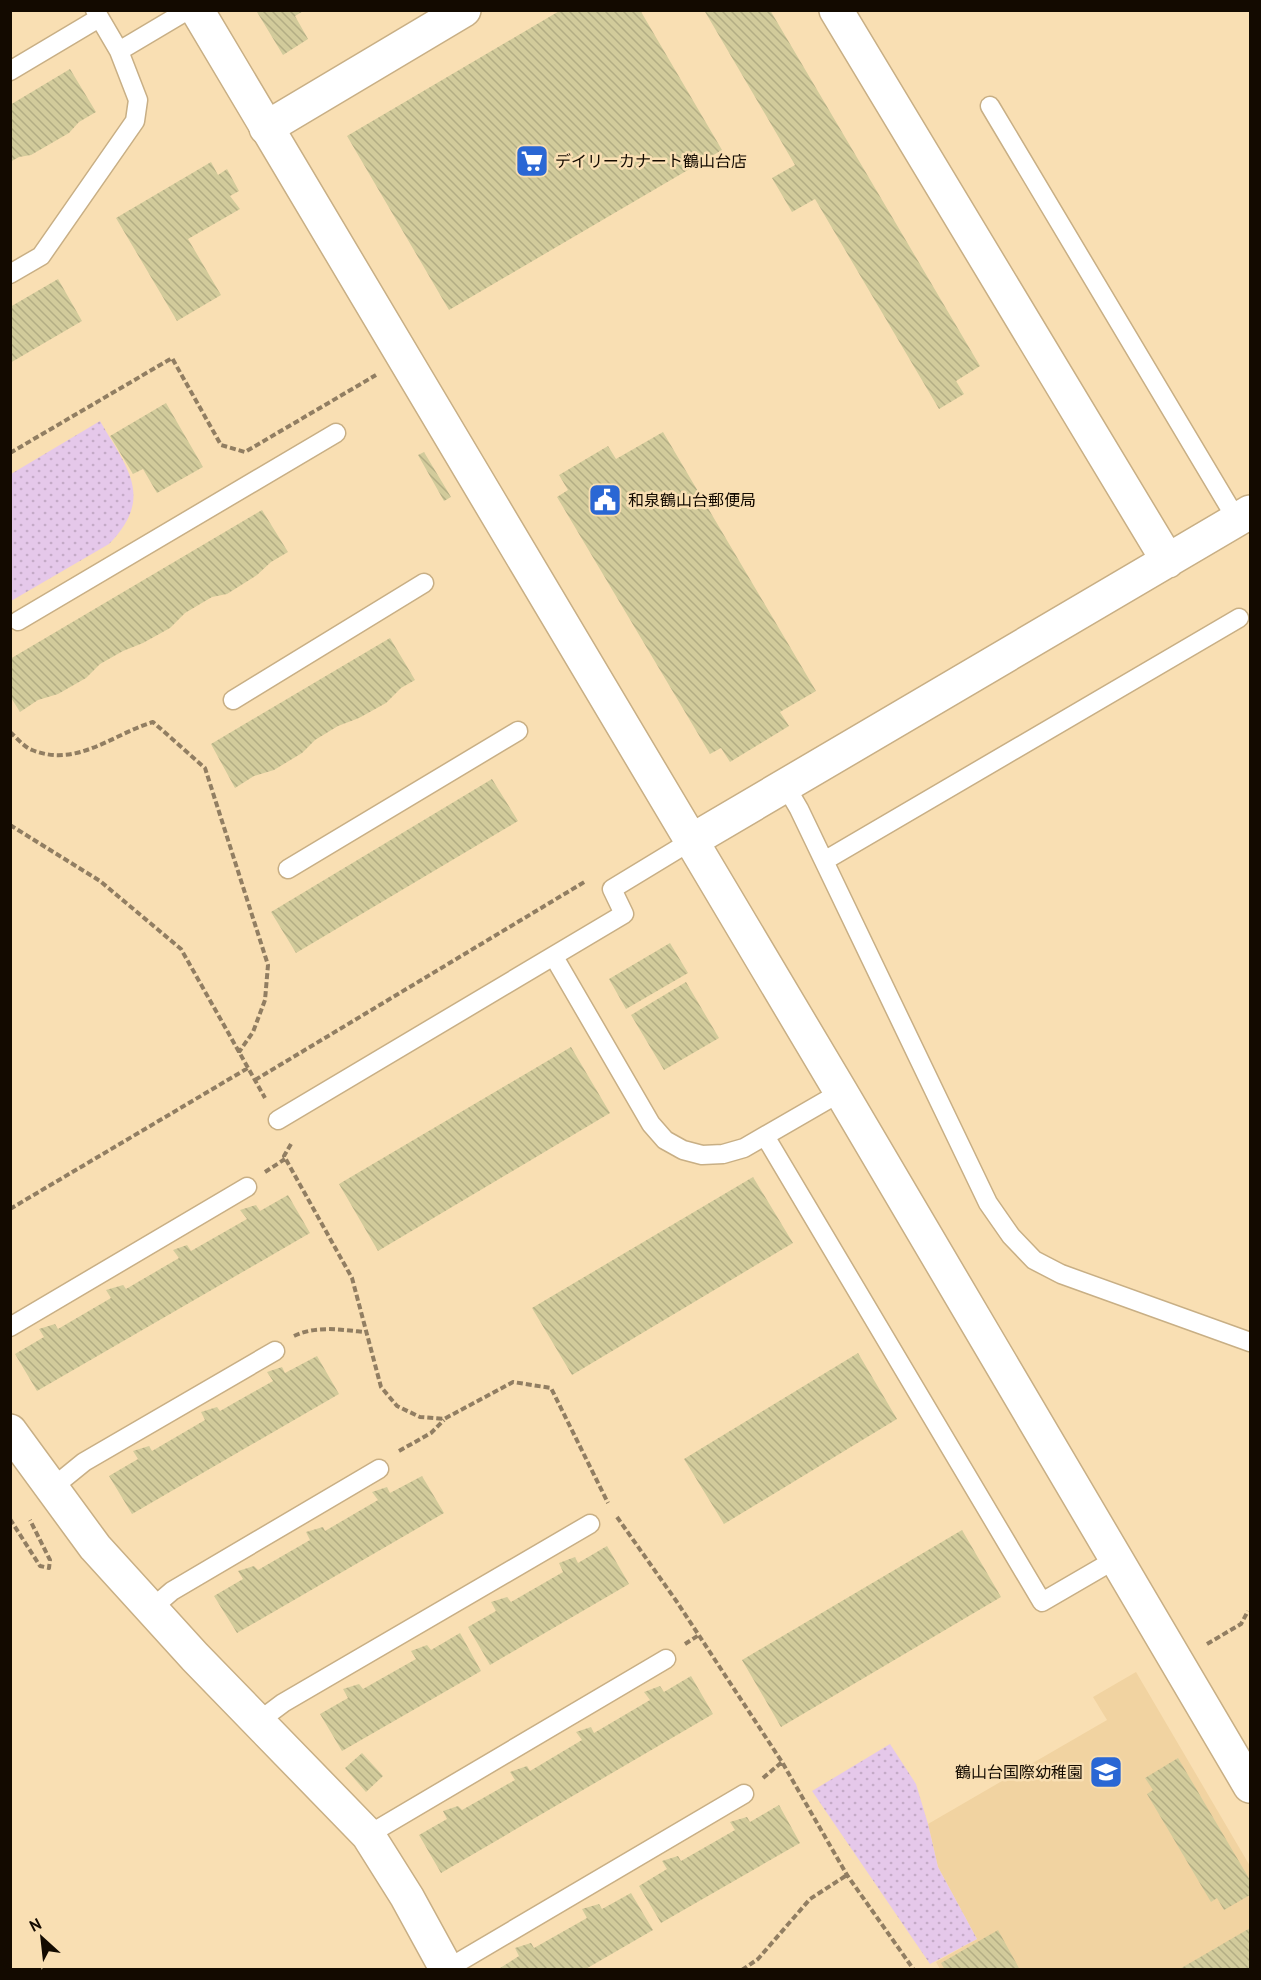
<svg xmlns="http://www.w3.org/2000/svg" width="1261" height="1980" viewBox="0 0 1261 1980" font-family="'PT Sans','Noto Sans JP',sans-serif">
  <defs>
    <pattern id="park-dots" width="8" height="8" patternUnits="userSpaceOnUse" patternTransform="scale(1.5)"><rect width="8" height="8" fill="#e5c8ea"/><path d="M2 2h.1M6 6h.1" fill="none" stroke="#c4aac7" stroke-width="1.8" stroke-linecap="round"/></pattern>
    <pattern id="building-back-hatch" width="6" height="6" patternUnits="userSpaceOnUse" patternTransform="scale(1.5)"><rect width="6" height="6" fill="#d2cb9b"/><path d="M-1 5l2 2M0 0l6 6M5-1l2 2" fill="none" stroke="#b3ad84"/></pattern>
  </defs>
  <rect width="100%" height="100%" fill="#f9dfb3"/>
  <path fill="#f1d3a1" d="M1136,1672l114,194v103h-310l-4,-7 41,-23 -39,-72 -10,-43 179,-104 -14,-23z"/>
  <path fill="url(#park-dots)" d="M100,421c27,47 55,76 9,123l-98,57v-127z
    M890,1744l26,40 12,40 10,43 39,72 -47,25 -118,-173z"/>
  <path fill="url(#building-back-hatch)" d="M259,10h46l-10,6 13,23 -25,16 -26,-43z
    M561,10h79l82,140 -273,160 -102,-174z
    M704,10h66l210,356 -24,15 8,13 -25,15 -124,-210 -23,13 -20,-34 23,-13z
    M70,69l26,43 -17,10 -10,11 -38,22 -12,2 -9,5v-57z
    M211,162l7,13 9,-6 12,22 -9,5 10,13 -52,30 33,56 -44,26 -61,-103z
    M58,279l24,42 -72,42v-56z
    M166,403l37,64 -46,26 -14,-24 -10,5 -23,-38z
    M663,432l153,259 -36,21 9,14 -59,36 -9,-14 -11,6 -153,-257 11,-7 -9,-15 49,-29 8,13z
    M424,452l27,45 -7,4 -26,-46z
    M262,510l26,42 -17,10 -14,13 -30,19 -15,3 -27,16 -15,15 -27,15 -20,8 -23,13 -14,14 -28,16 -20,6 -18,12 -10,-16v-37z
    M390,638l25,42 -14,8 -15,15 -27,15 -21,8 -23,14 -13,13 -28,17 -20,6 -19,12 -24,-44z
    M492,779l26,42 -222,132 -25,-41z
    M670,943l18,30 -62,36 -17,-30z
    M686,982l33,56 -55,32 -33,-55z
    M571,1047l39,66 -232,138 -39,-67z
    M753,1177l40,66 -221,132 -40,-67z
    M288,1195l22,38 -273,158 -22,-37 29,-17 -5,-8 16,-5 3,5 53,-31 -5,-8 17,-5 3,4 53,-31 -6,-8 14,-5 4,6 56,-32 -7,-9 16,-5 4,6z
    M858,1353l39,66 -173,105 -40,-65z
    M317,1356l22,38 -207,120 -23,-38 29,-17 -5,-8 16,-5 3,5 53,-31 -4,-8 16,-5 3,4 53,-30 -6,-9 15,-5 3,6z
    M422,1476l22,37 -207,120 -23,-37 29,-17 -5,-8 16,-5 4,4 52,-30 -4,-8 17,-5 2,4 53,-31 -6,-8 15,-5 3,6z
    M962,1530l39,67 -220,130 -39,-67z
    M607,1546l22,38 -139,81 -22,-38 28,-16 -5,-9 16,-5 4,5 52,-30 -4,-9 16,-6 3,6z
    M460,1633l21,38 -139,80 -22,-37 28,-16 -5,-9 16,-5 4,5 53,-30 -5,-8 16,-6 4,5z
    M691,1676l22,38 -272,159 -22,-38 28,-16 -4,-8 15,-5 4,4 53,-30 -5,-8 17,-6 3,5 52,-31 -6,-8 15,-5 3,6 56,-33 -6,-8 16,-6 4,6z
    M362,1753l21,23 -17,16 -21,-24z
    M1178,1758l72,122v15l-26,15 -7,-12 -6,4 -64,-108 6,-4 -8,-12z
    M779,1805l21,38 -139,80 -22,-37 28,-17 -5,-8 16,-5 3,5 54,-31 -5,-8 17,-5 3,5z
    M631,1893l22,37 -69,40h-87l22,-14 -4,-8 16,-5 3,5 53,-30 -5,-9 17,-5 3,5z
    M1250,1928v42h-72z
    M998,1930l22,40h-75l-4,-7z"/>
  <g fill="none" stroke-linecap="round" stroke-linejoin="round">
    <g stroke="#c8af85" stroke-width="21">
      <path id="service" d="M95,10l24,41 69,-41
        M10,71l89,-53
        M990,106l247,414
        M10,274l31,-18 94,-135 3,-21 -19,-49
        M18,621l318,-188
        M233,700l191,-117
        M785,785l14,24 189,394 23,33 23,24 27,14 189,68
        M824,861l415,-243
        M288,869l230,-138
        M554,957l97,167 14,16 18,10 19,5 21,-1 21,-6 97,-56
        M278,1120l346,-206 -12,-25 79,-48
        M765,1136l277,466 74,-43
        M10,1327l237,-140
        M52,1488l32,-26 191,-111
        M151,1609l21,-18 207,-122
        M259,1721l24,-18 307,-179
        M368,1835l298,-176
        M447,1969l297,-175"/>
    </g>
    <g stroke="#c8af85" stroke-width="36">
      <path id="minor" d="M836,10l332,551
        M266,128l198,-118
        M691,841l559,-329
        M10,1431l85,116 100,110 173,178 39,62 40,73"/>
    </g>
    <g stroke="#c8af85" stroke-width="36">
      <path id="tertiary" d="M197,10l644,1082 409,694"/>
    </g>
    <path stroke="#917e62" stroke-width="4" stroke-dasharray="6 3" stroke-linecap="butt" d="M10,453l162,-95 49,87 24,7 131,-77
      M10,732c7,6 14,15 22,18 45,18 81,-16 121,-28l52,46 63,197 -3,35 -12,32 -14,20
      M10,825l90,56 81,68 84,149
      M255,1080l331,-199
      M291,1144l-7,12 68,122 29,109 16,19 23,11 24,2 69,-37 38,6 57,115
      M265,1172l20,-13
      M10,1209l238,-141
      M294,1336c23,-11 47,-6 71,-4
      M399,1451l32,-18 13,-13
      M617,1517l60,85 105,160 65,113 67,95
      M10,1519l30,47 9,2 1,-8 -20,-40
      M685,1644l14,-9
      M1207,1644l34,-20 7,-13
      M763,1778l19,-16
      M742,1970l16,-11 52,-60 37,-24"/>
    <use href="#service" stroke="#fff" stroke-width="18"/>
    <use href="#minor" stroke="#fff" stroke-width="33"/>
    <use href="#tertiary" stroke="#fff" stroke-width="33"/>
  </g>
  <defs>
    <g id="supermarket-square" transform="scale(1.725)"><rect x="-9" y="-9" width="18" height="18" rx="4" fill="#2a67d4" stroke="#f9dfb3"/><path d="M-6-5.5h2.5l.6 2H6L4.5 2H-2.5L-4.4-4H-6ZM-1.5 3.2a1.3 1.3 0 1 0 .1 0ZM3 3.2a1.3 1.3 0 1 0 .1 0Z" fill="#fff"/></g>
    <g id="civic-square" transform="scale(1.725)"><rect x="-9" y="-9" width="18" height="18" rx="4" fill="#2a67d4" stroke="#f9dfb3"/><path d="M-.6-6.5H3V-4.5H.6V-3L4-1V1h2V6H-6V1h2V-1L-.6-3ZM-1.2 2.5V6h2.4V2.5Z" fill="#fff"/></g>
    <g id="school-square" transform="scale(1.725)"><rect x="-9" y="-9" width="18" height="18" rx="4" fill="#2a67d4" stroke="#f9dfb3"/><path d="M0-5L7-2L0 1L-7-2ZM-4 1L0 2.5L4 1V4Q0 6-4 4Z" fill="#fff"/></g>
  </defs>
  <g fill-rule="evenodd">
    <use href="#supermarket-square" x="532" y="161"/>
    <use href="#civic-square" x="605" y="500"/>
    <use href="#school-square" x="1106" y="1772"/>
  </g>
  <g text-anchor="middle" dominant-baseline="central" stroke-width="5" stroke-linejoin="round" paint-order="stroke">
    <g font-size="16" fill="#130a00" stroke="#f9dfb3" text-anchor="start">
      <text x="555" y="161">デイリーカナート鶴山台店</text>
      <text x="628" y="500">和泉鶴山台郵便局</text>
      <text x="1083" y="1772" text-anchor="end">鶴山台国際幼稚園</text>
    </g>
  </g>
  <rect width="1261" height="1980" fill="none" stroke="#130a00" stroke-width="24"/>
  <g transform="translate(42 1938) rotate(333)" stroke="#f9dfb3" stroke-width="4.5" paint-order="stroke">
  <path d="M0-4.5L10 22L0 15L-10 22Z" fill="#130a00"/>
  <text y="-9" font-size="16" font-weight="bold" text-anchor="middle" fill="#130a00">N</text>
  </g>
</svg>
